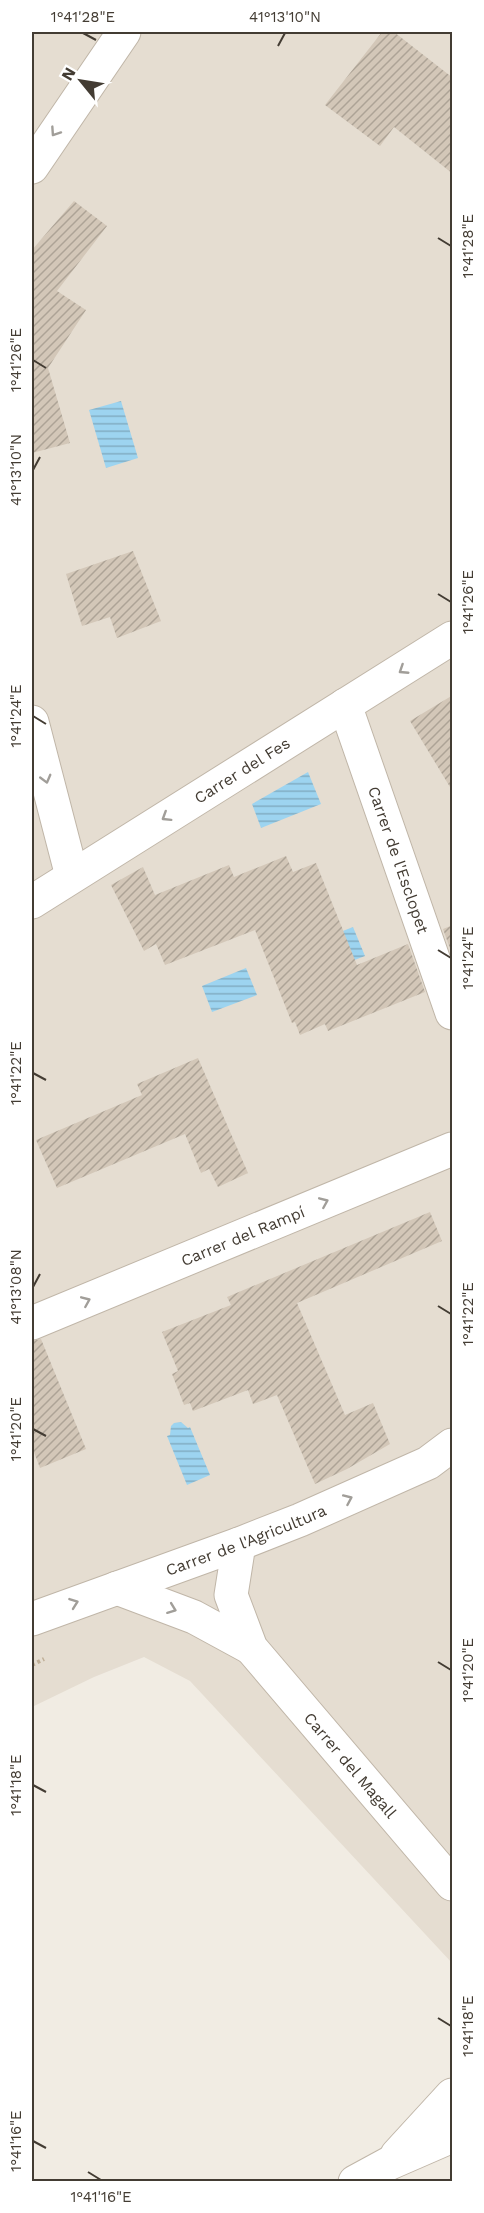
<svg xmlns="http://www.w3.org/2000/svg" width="484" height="2213" viewBox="0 0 484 2213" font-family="'Work Sans',sans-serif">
  <defs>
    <pattern id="water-rules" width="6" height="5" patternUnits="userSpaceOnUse" patternTransform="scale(1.5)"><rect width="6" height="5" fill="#9dd4f0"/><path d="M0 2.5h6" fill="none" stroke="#82adc3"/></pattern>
    <pattern id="building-hatch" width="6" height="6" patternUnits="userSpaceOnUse" patternTransform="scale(1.5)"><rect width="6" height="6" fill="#d3c7b8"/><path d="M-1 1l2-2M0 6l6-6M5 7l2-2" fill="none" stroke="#ada396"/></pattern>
  </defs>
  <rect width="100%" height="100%" fill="#f1ece3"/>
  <path fill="#e5ddd1" d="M32,32h420v1931l-262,-282 -46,-24 -50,20 -62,30z"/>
  <path fill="url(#water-rules)" d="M121,401l17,57 -32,10 -17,-58z
    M308,772l13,32 -60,24 -9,-24z
    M353,927l12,29 -52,20 -11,-29z
    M246,968l11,27 -45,17 -10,-26z
    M181,1422l7,6 2,-1 20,48 -23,10 -20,-49 3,-1 1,-9 3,-3z"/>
  <path fill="url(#building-hatch)" d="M382,32h12l59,46v96l-59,-47 -14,19 -55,-41z
    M74,201l33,25 -50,65 29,19 -38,58 22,75 -38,10v-203z
    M133,551l28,70 -44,17 -7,-21 -28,9 -16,-52z
    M453,695v97l-43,-71z
    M286,856l7,16 23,-9 41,102 51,-21 17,48 -97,39 -3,-7 -25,11 -5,-13 -3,1 -37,-93 -90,35 -9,-21 -12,7 -33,-66 32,-18 12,28 74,-30 5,12z
    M453,925v32l-10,-28z
    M198,1058l50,115 -30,14 -9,-18 -8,4 -16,-39 -128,54 -21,-48 106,-45 -5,-11z
    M430,1212l12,29 -145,62 48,112 28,-12 17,41 -43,25 -32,15 -38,-89 -24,9 -5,-14 -55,21 -3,-8 -6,2 -12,-31 6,-3 -16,-39 69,-27 -4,-8z
    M41,1339l45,110 -46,19 -8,-21v-106z"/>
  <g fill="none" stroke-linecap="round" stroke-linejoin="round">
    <g stroke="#c0b6a8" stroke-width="35">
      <g id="minor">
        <path d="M32,167l92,-135"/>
        <path id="s1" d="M345,705l107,308"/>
        <path d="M32,722l40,154"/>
        <path id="s2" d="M32,902l420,-264"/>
        <path id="s3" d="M32,1323l420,-174"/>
        <path id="s4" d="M239,1544l-8,51 20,53 201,236"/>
        <path d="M117,1588l77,29 57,31"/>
        <path id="s5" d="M32,1619l207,-75 61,-24 128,-57 24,-18"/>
        <path d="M397,2155l55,-60"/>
        <path d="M355,2182l35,-19 62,-27"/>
      </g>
    </g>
    <path stroke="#bfae96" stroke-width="4" stroke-dasharray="3 3" stroke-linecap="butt" d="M32,1665l12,-6"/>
    <use href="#minor" stroke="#fff" stroke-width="33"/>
  </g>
  <defs><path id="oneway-chevron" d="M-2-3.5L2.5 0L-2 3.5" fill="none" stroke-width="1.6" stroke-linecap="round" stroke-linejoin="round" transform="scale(1.5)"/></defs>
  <g stroke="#a19e99">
    <use href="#oneway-chevron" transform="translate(55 132) rotate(124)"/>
    <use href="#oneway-chevron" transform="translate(403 670) rotate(147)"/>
    <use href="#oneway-chevron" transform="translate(46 779) rotate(75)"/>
    <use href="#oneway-chevron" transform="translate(166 817) rotate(148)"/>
    <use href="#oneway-chevron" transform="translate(324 1202) rotate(-23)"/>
    <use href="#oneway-chevron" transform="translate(86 1301) rotate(-23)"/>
    <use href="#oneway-chevron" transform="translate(348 1499) rotate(-24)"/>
    <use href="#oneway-chevron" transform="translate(74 1603) rotate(-20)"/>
    <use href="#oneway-chevron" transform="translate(172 1609) rotate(21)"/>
  </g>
  <path fill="none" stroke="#433c33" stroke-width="2" d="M83,33l13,7M278,46l7,-13M438,238l13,8M33,360l13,8M33,470l7,-13M438,594l13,8M33,716l13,8M438,950l13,8M33,1073l13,7M33,1287l7,-13M438,1306l13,8M33,1429l13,7M438,1662l13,8M33,1785l13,7M438,2018l13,8M33,2141l13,7M88,2172l13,8"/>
  <g text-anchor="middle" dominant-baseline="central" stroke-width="4.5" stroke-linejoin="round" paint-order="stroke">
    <g font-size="16" fill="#433c33" stroke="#fff">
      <text stroke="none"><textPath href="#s2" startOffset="248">Carrer del Fes</textPath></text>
      <text stroke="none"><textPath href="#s1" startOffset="164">Carrer de l'Esclopet</textPath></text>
      <text stroke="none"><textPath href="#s3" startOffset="228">Carrer del Rampí</textPath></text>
      <text stroke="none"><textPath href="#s5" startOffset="228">Carrer de l'Agricultura</textPath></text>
      <text stroke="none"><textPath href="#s4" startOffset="262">Carrer del Magall</textPath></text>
    </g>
  </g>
  <rect width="484" height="2213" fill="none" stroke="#ffffff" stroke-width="66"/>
  <g transform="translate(81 81) rotate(300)" stroke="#ffffff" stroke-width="4.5" paint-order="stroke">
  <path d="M0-4.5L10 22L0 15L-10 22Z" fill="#433c33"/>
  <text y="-9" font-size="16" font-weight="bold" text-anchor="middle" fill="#433c33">N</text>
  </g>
  <rect x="33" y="33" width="418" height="2147" fill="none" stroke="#433c33" stroke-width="2"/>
  <g font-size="15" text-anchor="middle" fill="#433c33">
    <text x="83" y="22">1°41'28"E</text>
    <text x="285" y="22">41°13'10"N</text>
    <text transform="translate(468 246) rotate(-90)" y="5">1°41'28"E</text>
    <text transform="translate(16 360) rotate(-90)" y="5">1°41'26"E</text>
    <text transform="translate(16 470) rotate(-90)" y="5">41°13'10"N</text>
    <text transform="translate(468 602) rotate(-90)" y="5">1°41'26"E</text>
    <text transform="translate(16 716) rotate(-90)" y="5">1°41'24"E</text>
    <text transform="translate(468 958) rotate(-90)" y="5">1°41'24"E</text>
    <text transform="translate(16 1073) rotate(-90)" y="5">1°41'22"E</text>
    <text transform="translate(16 1287) rotate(-90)" y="5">41°13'08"N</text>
    <text transform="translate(468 1314) rotate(-90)" y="5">1°41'22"E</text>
    <text transform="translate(16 1429) rotate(-90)" y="5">1°41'20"E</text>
    <text transform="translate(468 1670) rotate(-90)" y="5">1°41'20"E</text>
    <text transform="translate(16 1785) rotate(-90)" y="5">1°41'18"E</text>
    <text transform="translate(468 2026) rotate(-90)" y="5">1°41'18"E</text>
    <text transform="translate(16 2141) rotate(-90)" y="5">1°41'16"E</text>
    <text x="101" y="2202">1°41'16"E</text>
  </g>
</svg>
